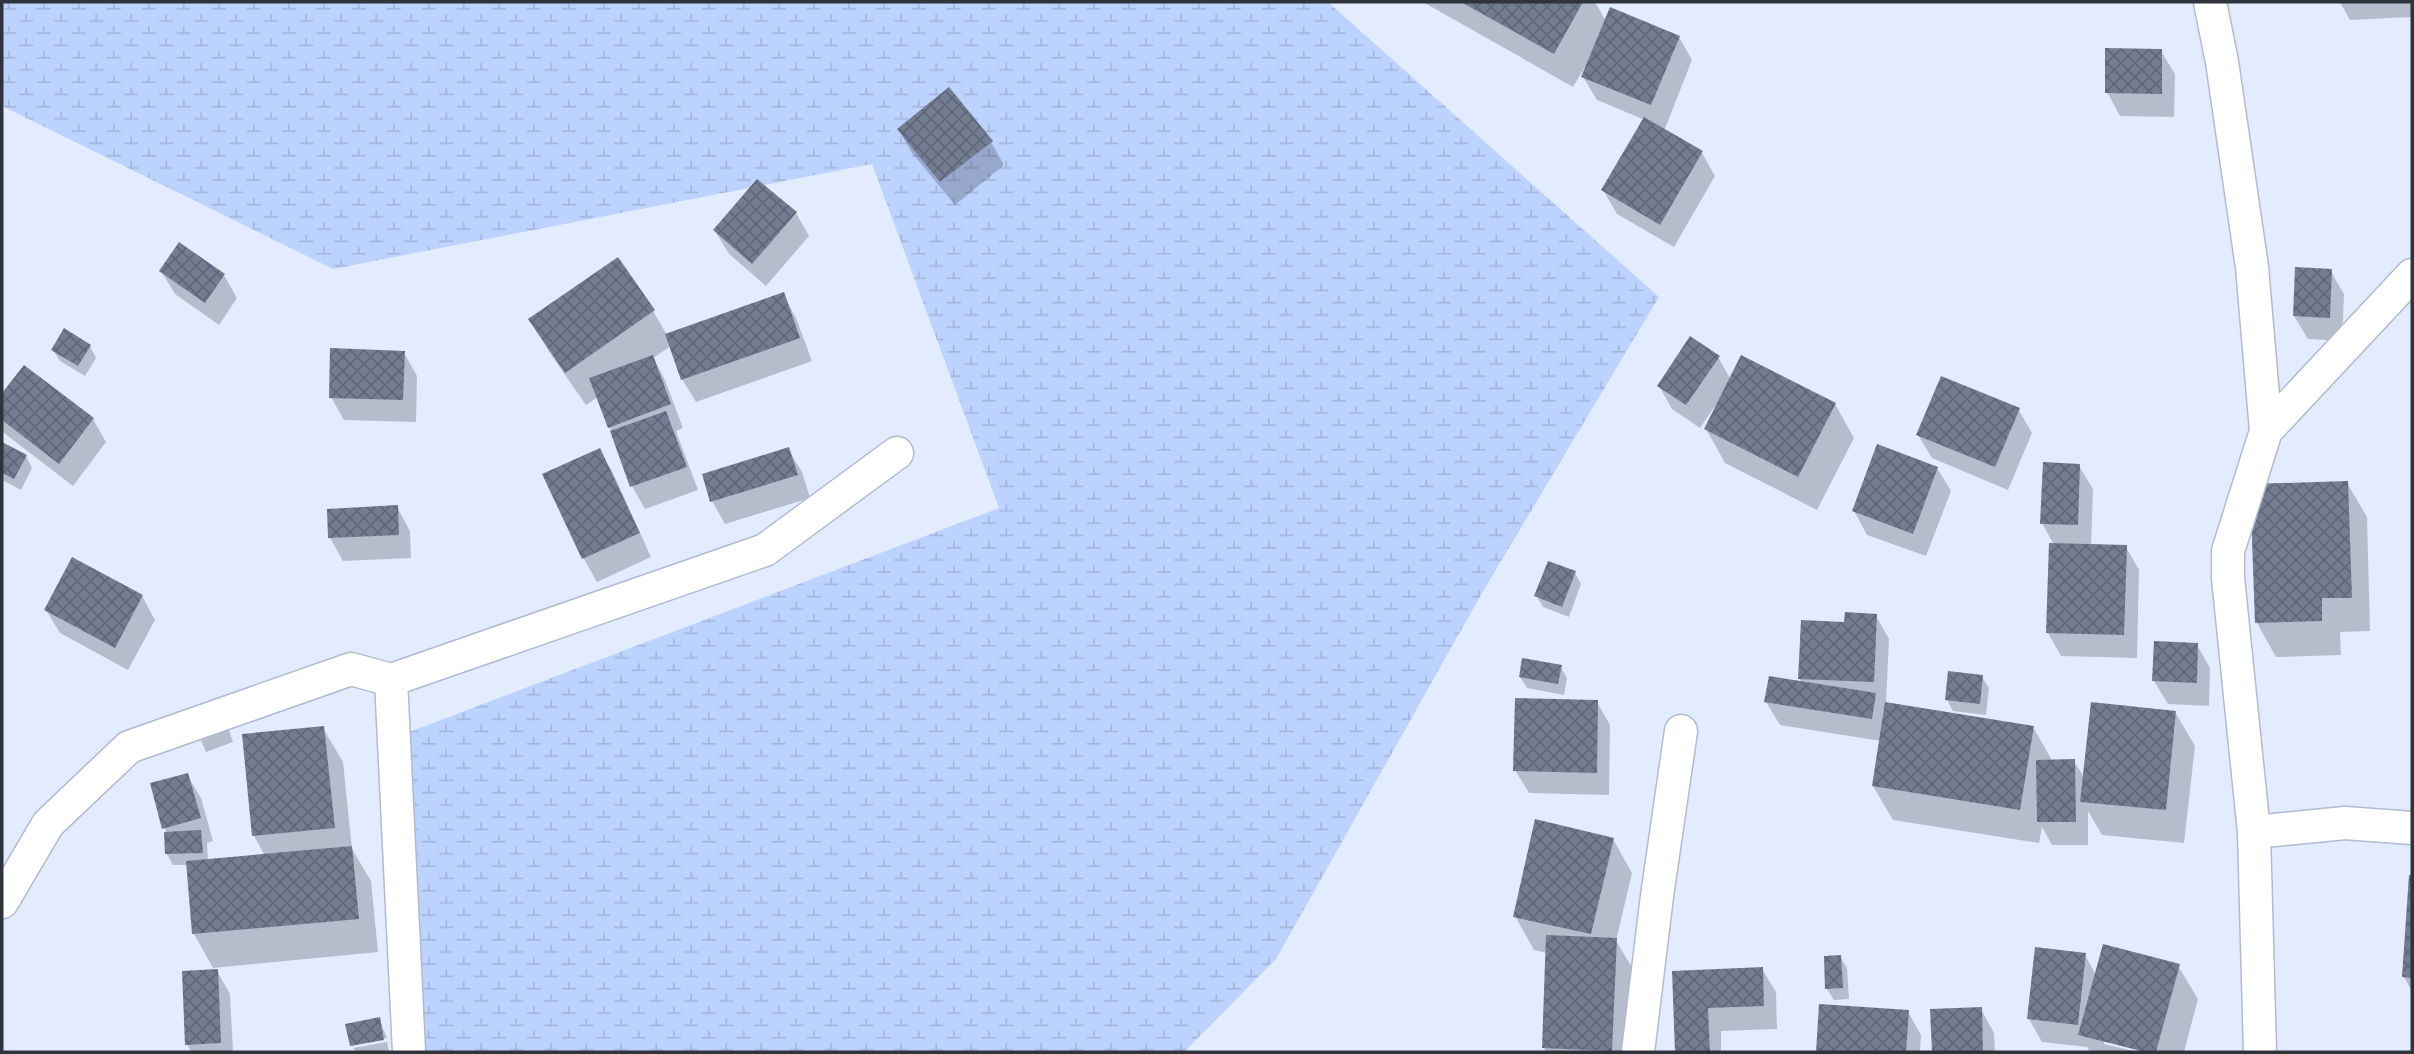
<svg xmlns="http://www.w3.org/2000/svg" width="2414" height="1054" viewBox="0 0 2414 1054" font-family="Quicksand,sans-serif">
  <defs>
    <pattern id="wetland-marsh" width="20" height="14" patternUnits="userSpaceOnUse" patternTransform="scale(1.75)"><rect width="20" height="14" fill="#bdd3ff"/><path d="M1 5h8M5 5V1M11 12h8M15 12V8" fill="none" stroke="#a3b6db"/></pattern>
    <pattern id="building-cross-hatch" width="8" height="8" patternUnits="userSpaceOnUse" patternTransform="scale(1.75)"><rect width="8" height="8" fill="#737d92"/><path d="M0 0l8 8M0 8l8-8" fill="none" stroke="#5f6778"/></pattern>
  </defs>
  <rect width="100%" height="100%" fill="#e3ecff"/>
  <path fill="url(#wetland-marsh)" d="M2,2h1326l331,295 -177,296 -206,366 -92,93h-785l5,-318 595,-226 -127,-344 -539,105 -331,-163z"/>
  <path fill="#0003" d="M1423,2h172l11,19 73,16 13,23 -28,71 38,22 13,23 -41,71 -57,-33 -14,-24 42,-70 -48,-20 -14,-23 5,-11 -2,-1 -13,22z
    M2340,2h72v15l-62,3z
    M2161,51l14,23 -1,43 -54,-1 -13,-24z
    M899,130l92,12 13,23 -49,40 -43,-52z
    M796,213l13,23 -43,50 -37,-32 -14,-23z
    M2330,270l14,24 -2,47 -34,-2 -14,-23z
    M161,271l63,4 13,23 -18,27 -44,-31z
    M783,294l13,24 16,43 -116,41 -14,-23 -11,-33 -18,12 12,22 18,48 -7,3 22,59 -53,19 -13,-23 -34,-89 -12,8 -36,-52 -20,-33 123,-9 14,24z
    M90,346l6,12 -11,18 -25,-15 -7,-11z
    M404,353l13,23 -1,46 -72,-2 -13,-23z
    M1718,357l13,23 104,24 19,34 -37,72 -92,-47 -19,-34 11,-22 -2,-1 -15,22 -28,-19 -13,-23z
    M24,367l69,52 13,23 -33,44 -69,-53 -2,-4v-33z
    M2018,409l14,24 -24,57 -76,-32 -14,-23z
    M2,444l24,12 6,12 -11,22 -19,-10z
    M788,449l14,23 8,26 -85,26 -13,-23z
    M599,450l14,23 38,84 -54,25 -13,-23 -39,-84z
    M2079,466l14,23 -2,57 35,1 13,23 -2,88 -76,-2 -13,-23 6,-88 -12,-22z
    M1937,468l14,23 -25,65 -59,-21 -13,-24z
    M2347,483l20,34 3,114 -30,1 1,23 -65,2 -19,-34z
    M397,507l13,24 1,27 -68,3 -13,-23z
    M1575,573l6,11 -12,33 -26,-10 -7,-12z
    M142,596l13,24 -27,50 -68,-37 -14,-23z
    M1876,616l13,23 -3,65 147,23 20,35 21,-1 11,18 90,-67 20,34 -11,97 -82,-8 -14,-24v34h-36l-10,-18 -3,16 -146,-23 -20,-34 8,-45 -101,-16 -14,-23 36,-19 -3,-5 47,-54z
    M2197,645l13,23 -1,38 -41,-2 -14,-23z
    M1560,666l7,12 -3,17 -37,-7 -7,-11z
    M1982,677l7,11 -3,27 -33,-4 -6,-11z
    M1597,702l13,23 -1,70 -80,-2 -14,-23z
    M194,724l33,1 6,17 -27,10z
    M323,728l20,34 9,87 19,32 7,71 -165,16 -19,-34 -6,-69h-15l-6,-11 -1,-22 -14,-48 35,-9 14,23 12,43 -6,2 1,18 57,-5 -11,-20 -10,-100z
    M1613,839l19,34 -16,68 20,33 -4,78h-86l-2,-4 3,-95 -13,-3 -19,-34z
    M2410,876l2,1v114l-8,-14z
    M2085,955l11,20 82,-9 20,33 -14,53h-32l-48,-12v4l34,8h-48l-3,-5 -45,-5 -13,-23z
    M1840,957l7,11 2,31 -15,1 -7,-11z
    M1762,969l14,23 1,37 -56,2v21h-44l-3,-80z
    M217,971l13,23 3,58h-42l-4,-8z
    M1820,1006l88,6 13,23 -1,17h-102z
    M1981,1009l13,24 1,19h-62l-1,-41z
    M379,1019l8,19 -34,6v4l34,-6 2,10h-33l-4,-6 -4,-21z"/>
  <path fill="url(#building-cross-hatch)" d="M1461,2h122l-29,52z
    M1610,7l70,29 -29,69 -70,-28z
    M2105,48l57,1v45l-57,-1z
    M949,87l44,54 -53,41 -43,-53z
    M1644,117l59,34 -43,74 -59,-35z
    M757,179l40,33 -45,52 -39,-34z
    M179,242l46,32 -20,29 -46,-32z
    M618,257l37,53 -90,63 -37,-54z
    M2295,267l37,2 -2,49 -37,-2z
    M784,292l16,46 -119,42 -16,-46z
    M64,328l27,17 -13,21 -27,-16z
    M1690,336l30,20 -34,49 -29,-19z
    M330,348l75,3 -2,49 -74,-2z
    M653,355l18,49 -63,24 -19,-50z
    M1741,355l95,48 -38,74 -94,-48z
    M24,365l70,53 -35,46 -57,-44v-27z
    M1941,376l79,32 -25,59 -79,-32z
    M666,411l21,56 -57,20 -20,-56z
    M2,442l25,13 -13,24 -12,-6z
    M1877,444l61,23 -25,67 -61,-23z
    M789,447l9,28 -88,27 -8,-28z
    M600,448l40,85 -58,26 -40,-85z
    M2043,462l37,2 -2,61 -38,-1z
    M2348,481l4,117h-30v23l-67,2 -5,-139z
    M398,505l1,30 -71,3 -1,-29z
    M2049,543l78,2 -3,90 -78,-2z
    M72,557l71,38 -28,53 -71,-38z
    M1548,561l28,10 -14,36 -28,-11z
    M1845,612l32,2 -3,68 -76,-3 3,-59 43,2z
    M2154,641l44,2 -1,40 -45,-2z
    M1522,658l40,7 -4,19 -39,-7z
    M1948,671l35,4 -3,29 -35,-4z
    M1769,676l107,17 -4,26 -108,-17z
    M1515,698l83,2 -1,73 -84,-2z
    M1885,702l149,24 -14,84 -148,-24z
    M2091,702l85,9 -10,99 -86,-8z
    M324,726l11,102 -83,8 -10,-102z
    M2075,759l1,63h-39l-1,-62z
    M188,773l13,45 -39,11 -12,-46z
    M1535,819l79,19 -23,96 -78,-17z
    M201,830l2,23 -38,1 -1,-22z
    M352,846l7,73 -167,15 -6,-73z
    M2409,875h3v103l-10,-1z
    M1546,935l71,3 -5,113 -70,-3z
    M2103,944l77,20 -24,88h-11l-67,-17z
    M2035,947l51,6 -8,72 -51,-6z
    M1841,955l2,33 -18,1 -1,-33z
    M1763,967l1,39 -56,2 2,44h-35l-3,-81z
    M218,969l3,74 -36,2 -3,-74z
    M1819,1004l90,6 -3,42h-90z
    M1982,1007l1,45h-51l-2,-43z
    M380,1017l4,23 -34,6 -5,-22z"/>
  <g fill="none" stroke-linecap="round" stroke-linejoin="round">
    <g stroke="#b0bbd1" stroke-width="35">
      <path id="street" d="M2210,2l12,60 30,205 14,164 -38,120v27l26,254 6,220
        M2266,431l146,-156
        M2254,832l91,-9 67,5
        M2,902l46,-78 81,-77 222,-78 40,11
        M409,1052l-18,-372 374,-130 132,-97
        M1638,1052l19,-156 24,-165"/>
    </g>
    <use href="#street" stroke="#fff" stroke-width="32"/>
  </g>
  <rect width="2414" height="1054" fill="none" stroke="#2f333c" stroke-width="7"/>
</svg>
